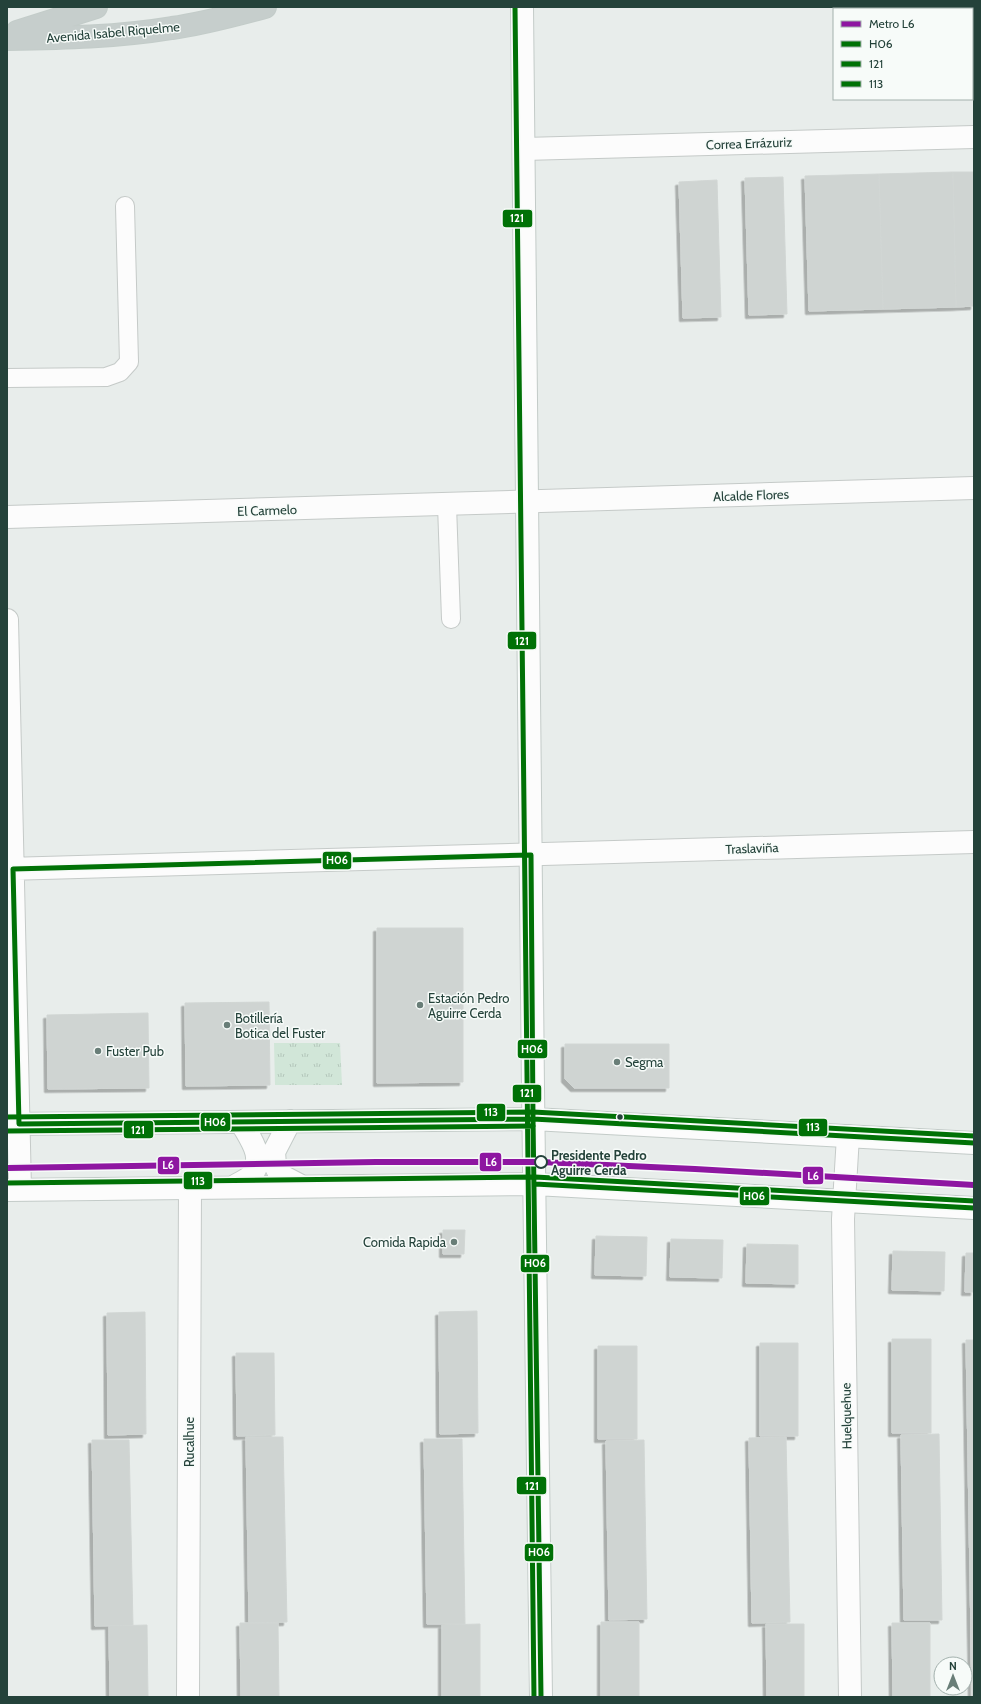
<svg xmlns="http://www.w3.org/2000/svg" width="981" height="1704" viewBox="0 0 981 1704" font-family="Cabin,sans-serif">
  <defs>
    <pattern id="grass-tufts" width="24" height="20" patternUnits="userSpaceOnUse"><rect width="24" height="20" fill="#d1e6d8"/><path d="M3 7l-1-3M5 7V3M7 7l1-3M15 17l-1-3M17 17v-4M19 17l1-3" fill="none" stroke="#b3c6ba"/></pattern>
    <filter id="shadow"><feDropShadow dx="-3.5" dy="3.5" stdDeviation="0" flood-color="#0004"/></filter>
  </defs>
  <rect width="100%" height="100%" fill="#e8edeb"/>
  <path fill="url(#grass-tufts)" d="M274,1043h66l2,42h-67z"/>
  <path fill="#cfd4d2" stroke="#d1d6d4" filter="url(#shadow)" d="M953,172h21v134l-18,1z
    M953,172l3,135 -73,2 -4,-135z
    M879,174l4,135 -74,2 -4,-135z
    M783,177l4,137 -38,1 -4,-137z
    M717,180l4,137 -38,1 -4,-136z
    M377,928h86v154l-86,1z
    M269,1002l1,83 -84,1 -1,-83z
    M148,1013l1,75 -101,1 -1,-74z
    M565,1044h104v44h-95l-9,-9z
    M443,1230h22l-1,24h-21z
    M596,1236l51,1 -1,39 -51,-1z
    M671,1239l52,1 -1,38 -52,-1z
    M747,1244l51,1v39l-52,-1z
    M893,1251l52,1 -1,39 -52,-1z
    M966,1253h8v39h-9z
    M477,1311l1,122 -38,1 -1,-122z
    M145,1312l1,122 -38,1 -1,-122z
    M892,1339h39v94h-39z
    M966,1340h8v357h-2z
    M760,1343h38v93h-38z
    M598,1346h39v93h-39z
    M236,1353h38l1,82 -38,1z
    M939,1434l3,186h-38l-3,-185z
    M246,1437h37l4,185 -38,1z
    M786,1437l4,185 -38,1 -3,-185z
    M424,1439h38l3,185h-38z
    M92,1440h37l4,185 -38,1z
    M644,1440l3,179 -38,1 -3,-179z
    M601,1622h38v75h-38z
    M240,1623h38l1,74h-38z
    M892,1623h38v74h-37z
    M480,1624v73h-38v-72z
    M766,1624h38v73h-37z
    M147,1625l1,72h-38l-1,-71z"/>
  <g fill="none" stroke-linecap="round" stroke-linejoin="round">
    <g stroke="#c5cac8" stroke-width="20">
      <path id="service" d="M7,378l99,-1 14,-5 9,-10 -4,-156
        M447,505l4,114"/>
    </g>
    <g stroke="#c5cac8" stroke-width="24">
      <path id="minor" d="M524,149l450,-12
        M7,517l967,-29
        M7,620l13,569
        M7,869l967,-27
        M848,1136l-5,83 7,478
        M188,1697l2,-509"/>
    </g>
    <g stroke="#c3cbc8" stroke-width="24">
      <path id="secondary" d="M522,7l11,1082 8,608
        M290,1121l-16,31 1,13 5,10 21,11
        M7,1124l526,-5 441,24
        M233,1187c5,-3 14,-7 18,-11 15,-19 -1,-37 -10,-54
        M7,1190l528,-6 439,24"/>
    </g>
    <g stroke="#c3ccc9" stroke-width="24">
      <path id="trunk" d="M17,32l79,-25
        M7,39c55,-1 111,-2 165,-11 31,-4 63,-13 93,-21"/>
    </g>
    <use href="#service" stroke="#fcfcfc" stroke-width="18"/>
    <use href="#minor" stroke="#fcfcfc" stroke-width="22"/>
    <use href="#secondary" stroke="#fcfcfc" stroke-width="22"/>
    <use href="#trunk" stroke="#c6cecc" stroke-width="22"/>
    <g stroke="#f7fbf9" stroke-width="8">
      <path id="bus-1" d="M531,855l2,264 -514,5 -6,-255z
        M533,1119l441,24
        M533,1119l8,578
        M535,1184l439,24"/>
    </g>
    <g stroke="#f7fbf9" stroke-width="8">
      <path id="bus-2" d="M515,7l19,1690
        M7,1131l526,-5"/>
    </g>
    <g stroke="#f7fbf9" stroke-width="8">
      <path id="bus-3" d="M7,1117l526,-5 441,24
        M7,1183l528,-6 439,24"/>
    </g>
    <use href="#bus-1" stroke="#007106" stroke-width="5"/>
    <use href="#bus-2" stroke="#007106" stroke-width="5"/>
    <use href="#bus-3" stroke="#007106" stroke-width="5"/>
    <g stroke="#f7fbf9" stroke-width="9">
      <path id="metro-1" d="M7,1168l369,-6h164l155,7 279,16"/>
    </g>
    <use href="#metro-1" stroke="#8e16a1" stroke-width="6"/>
  </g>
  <g fill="#697e78" stroke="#f7fbf9" stroke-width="1.5">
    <circle cx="420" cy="1005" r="4"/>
    <circle cx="227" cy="1025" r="4"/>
    <circle cx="98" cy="1051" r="4"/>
    <circle cx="617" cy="1062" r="4"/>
    <circle cx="454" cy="1242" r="4"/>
  </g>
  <circle fill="#24423a" stroke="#f7fbf9" stroke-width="1.5" cx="620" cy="1117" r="3.5"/>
  <circle fill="#f7fbf9" stroke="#24423a" stroke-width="2" cx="541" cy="1162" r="6"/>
  <g text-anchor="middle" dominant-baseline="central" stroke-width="3" stroke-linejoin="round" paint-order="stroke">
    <g font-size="13" fill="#24423a" stroke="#f7fbf9">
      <text transform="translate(113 32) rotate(-5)">Avenida Isabel Riquelme</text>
      <text transform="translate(749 143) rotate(-2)">Correa Errázuriz</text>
      <text transform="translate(751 495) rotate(-2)">Alcalde Flores</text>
      <text transform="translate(267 510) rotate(-2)">El Carmelo</text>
      <text transform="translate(752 848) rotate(-2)">Traslaviña</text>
      <text transform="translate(846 1416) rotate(-91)">Huelquehue</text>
      <text transform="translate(189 1442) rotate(-90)">Rucalhue</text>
    </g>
    <g font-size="13" fill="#24423a" stroke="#f7fbf9" text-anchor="start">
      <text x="428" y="998">Estación Pedro<tspan x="428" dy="15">Aguirre Cerda</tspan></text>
      <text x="235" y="1018">Botillería<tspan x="235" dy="15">Botica del Fuster</tspan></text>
      <text x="106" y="1051">Fuster Pub</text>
      <text x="625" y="1062">Segma</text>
      <text x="446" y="1242" text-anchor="end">Comida Rapida</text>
    </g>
    <g font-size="13" font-weight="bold" fill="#24423a" stroke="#f7fbf9" text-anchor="start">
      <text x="551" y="1155">Presidente Pedro<tspan x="551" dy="15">Aguirre Cerda</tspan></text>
    </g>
  </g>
  <g stroke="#f7fbf9" stroke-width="1.5">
    <rect x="502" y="209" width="31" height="19" rx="4" fill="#007106"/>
    <rect x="507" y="631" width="30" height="19" rx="4" fill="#007106"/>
    <rect x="322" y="851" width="30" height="19" rx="4" fill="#007106"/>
    <rect x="517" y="1039" width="31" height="20" rx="4" fill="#007106"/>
    <rect x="512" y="1084" width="30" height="19" rx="4" fill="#007106"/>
    <rect x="476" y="1103" width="30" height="19" rx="4" fill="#007106"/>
    <rect x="200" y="1112" width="31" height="20" rx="4" fill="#007106"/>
    <rect x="798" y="1118" width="30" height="19" rx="4" fill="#007106"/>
    <rect x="123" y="1120" width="31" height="19" rx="4" fill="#007106"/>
    <rect x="479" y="1152" width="23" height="20" rx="4" fill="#8e16a1"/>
    <rect x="157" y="1156" width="23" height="19" rx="4" fill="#8e16a1"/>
    <rect x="802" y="1166" width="22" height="19" rx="4" fill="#8e16a1"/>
    <rect x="183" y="1171" width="30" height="19" rx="4" fill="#007106"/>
    <rect x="739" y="1186" width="31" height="20" rx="4" fill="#007106"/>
    <rect x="520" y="1254" width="30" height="19" rx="4" fill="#007106"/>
    <rect x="516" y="1476" width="31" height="19" rx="4" fill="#007106"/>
    <rect x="524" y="1543" width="30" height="19" rx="4" fill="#007106"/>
  </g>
  <g font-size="11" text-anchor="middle" font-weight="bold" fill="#fff">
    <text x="517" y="222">121</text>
    <text x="522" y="645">121</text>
    <text x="337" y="864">H06</text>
    <text x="532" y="1053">H06</text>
    <text x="527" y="1097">121</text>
    <text x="491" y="1116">113</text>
    <text x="215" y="1126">H06</text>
    <text x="813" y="1131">113</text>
    <text x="138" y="1134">121</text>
    <text x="491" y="1166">L6</text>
    <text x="168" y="1169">L6</text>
    <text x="813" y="1180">L6</text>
    <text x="198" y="1185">113</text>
    <text x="754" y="1200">H06</text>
    <text x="535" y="1267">H06</text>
    <text x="532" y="1490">121</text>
    <text x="539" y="1556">H06</text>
  </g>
  <rect width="981" height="1704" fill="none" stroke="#24423a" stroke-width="16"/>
  <rect x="833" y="8" width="140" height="92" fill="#f7fbf9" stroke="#a3b1ad"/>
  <rect x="841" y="21" width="20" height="6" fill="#8e16a1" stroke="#a3b1ad"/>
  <text x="869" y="28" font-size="12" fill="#24423a">Metro L6</text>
  <rect x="841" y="41" width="20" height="6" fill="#007106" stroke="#a3b1ad"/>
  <text x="869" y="48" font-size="12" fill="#24423a">H06</text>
  <rect x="841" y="61" width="20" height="6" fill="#007106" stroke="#a3b1ad"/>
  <text x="869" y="68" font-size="12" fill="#24423a">121</text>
  <rect x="841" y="81" width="20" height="6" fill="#007106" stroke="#a3b1ad"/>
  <text x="869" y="88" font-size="12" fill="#24423a">113</text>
  <g transform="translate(953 1676)"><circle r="19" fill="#f7fbf9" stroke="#a3b1ad"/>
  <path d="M0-3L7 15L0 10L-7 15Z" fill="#697e78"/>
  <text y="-6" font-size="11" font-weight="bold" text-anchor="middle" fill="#24423a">N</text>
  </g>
</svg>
